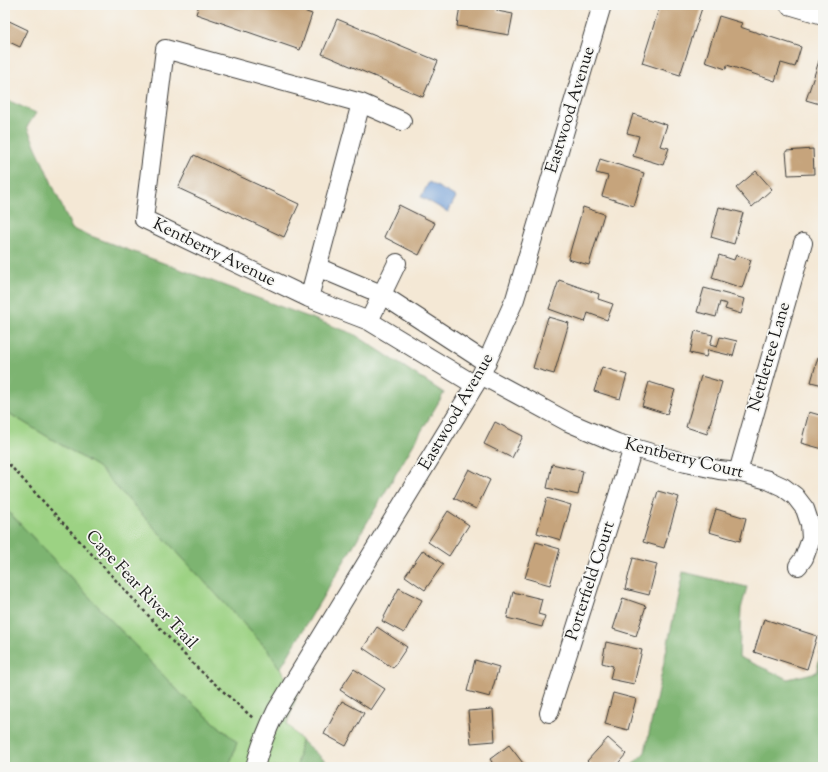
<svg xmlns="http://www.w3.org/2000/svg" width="828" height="772" viewBox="0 0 828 772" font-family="'Sorts Mill Goudy',serif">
  <rect width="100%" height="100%" fill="#f6f6f2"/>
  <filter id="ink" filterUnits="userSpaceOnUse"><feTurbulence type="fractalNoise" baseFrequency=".025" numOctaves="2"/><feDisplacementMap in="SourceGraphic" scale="8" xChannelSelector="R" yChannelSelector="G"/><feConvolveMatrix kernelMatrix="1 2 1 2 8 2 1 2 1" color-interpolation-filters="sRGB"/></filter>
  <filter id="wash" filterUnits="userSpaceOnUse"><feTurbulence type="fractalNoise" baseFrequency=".012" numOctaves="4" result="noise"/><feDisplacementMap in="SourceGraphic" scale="16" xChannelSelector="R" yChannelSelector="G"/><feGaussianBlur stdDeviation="0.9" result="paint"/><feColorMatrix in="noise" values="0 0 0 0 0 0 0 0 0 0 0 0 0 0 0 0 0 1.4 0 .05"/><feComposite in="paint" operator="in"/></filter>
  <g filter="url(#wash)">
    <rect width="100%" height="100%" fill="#f4e8d5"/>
    <path fill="#9cd283" stroke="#5c7750" d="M5,411l93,56 170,183 29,45 -10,29 14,16 -4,27h-68l8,-25 -55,-47 -177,-187z"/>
    <path fill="#7db471" stroke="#4c6846" d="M5,99l31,14 -9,14 45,102 282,105 90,59 -164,276 -12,-19 -170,-183 -93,-56z
      M5,508l177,187 55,47 -8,25h-224z
      M683,572l64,15 -6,22 -2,48 49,22 29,-7 6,-34v129h-193l15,-15z
      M301,740l31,27h-35z"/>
    <path fill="#6f9dd7" stroke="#465c7a" d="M429,182l27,15 -8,15 -27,-15z"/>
    <g id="blocks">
      <path fill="#c6a47c" d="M199,5h88l25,9 -12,36 -104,-36z
        M460,5h38l-1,6 16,3 -4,21 -52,-9z
        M660,5h31l11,3 -22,67 -38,-12z
        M719,16l23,7 -2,4 61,20 -6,20 -14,-4 -6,18 -48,-16 -1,4 -21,-7z
        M5,19l23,11 -8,17 -15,-7z
        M337,19l101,42 -15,36 -101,-43z
        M823,49v56l-17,-5z
        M633,114l34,11 -7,21 9,2 -6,17 -30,-9 6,-20 -12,-3z
        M813,149l1,25 -26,1 -2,-24z
        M194,155l105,49 -15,33 -106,-49z
        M600,159l44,14 -10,33 -32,-10 6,-20 -12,-3z
        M756,171l16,18 -20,18 -16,-19z
        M399,205l36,18 -16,32 -35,-18z
        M583,207l21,7 -15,51 -21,-6z
        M719,207l24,6 -9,31 -23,-7z
        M719,255l15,5 2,-5 15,5 -9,28 -30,-10z
        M559,280l40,14 -1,5 15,5 -6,16 -19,-7 -3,9 -36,-13z
        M704,288l41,11 -4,15 -16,-5 2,-5 -7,-2 -4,15 -19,-5z
        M548,317l21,6 -15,51 -21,-6z
        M695,331l18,4 -3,10 7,2 3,-10 17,4 -4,15 -25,-6 -2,7 -16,-4z
        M818,357l5,1v27l-12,-3z
        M602,367l25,8 -7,24 -26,-8z
        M701,376l21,6 -15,52 -21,-7z
        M649,382l26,8 -8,24 -25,-8z
        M809,412l14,4v33l-22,-6z
        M495,422l28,14 -11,22 -28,-14z
        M552,464l31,7 -5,24 -31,-7z
        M469,469l21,11 -14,29 -22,-11z
        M658,491l21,6 -15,51 -21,-6z
        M547,498l24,7 -10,35 -24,-7z
        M716,509l30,9 -6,23 -31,-9z
        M448,511l21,14 -20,31 -21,-14z
        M536,542l24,7 -10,36 -25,-7z
        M423,550l20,14 -18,26 -20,-14z
        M633,558l24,6 -8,31 -24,-6z
        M399,588l23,12 -18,33 -22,-12z
        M513,592l29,7 -4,15 7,2 -3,11 -35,-9z
        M623,598l23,8 -10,30 -23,-7z
        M764,619l53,17 -10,33 -53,-17z
        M377,627l30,20 -14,21 -30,-20z
        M606,642l36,8 -8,34 -24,-5 3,-13 -11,-3z
        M475,660l24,7 -9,30 -23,-6z
        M354,669l31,20 -14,21 -31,-20z
        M613,693l23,6 -8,31 -23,-6z
        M342,701l22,12 -18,33 -22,-12z
        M493,709l2,32 -24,2 -3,-32z
        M608,738l18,16 -11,13h-22l-6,-6z
        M509,745l17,22h-31l-5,-8z"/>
    </g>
  </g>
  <g filter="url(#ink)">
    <use href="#blocks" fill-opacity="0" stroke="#3c3b38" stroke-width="1"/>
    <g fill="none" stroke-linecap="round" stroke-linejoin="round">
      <g stroke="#3c3b38" stroke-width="20">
        <path id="minor" d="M789,5l34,10
          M361,103l-52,195 -165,-79 21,-170 196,54 41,18
          M317,267l64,27 106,69
          M309,298l60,23 106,64
          M369,321l28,-58
          M481,375l87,47 49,21 69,20 33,7 19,2 30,8 15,7 12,9 10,13 5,15 1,15 -7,19 -6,8
          M738,472l65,-229
          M549,713l84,-265
          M255,767c5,-20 12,-37 21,-56l205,-336 34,-76 87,-294"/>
      </g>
      <path stroke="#3c3b38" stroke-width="2.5" stroke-dasharray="3 3" stroke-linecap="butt" d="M5,460l189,205 60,54"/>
      <use href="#minor" stroke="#fff" stroke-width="18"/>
    </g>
  </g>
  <g text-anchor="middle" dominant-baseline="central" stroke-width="3.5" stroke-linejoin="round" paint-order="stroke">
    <g font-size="17" fill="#1c1c1c" stroke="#f6f6f2">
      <text transform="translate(571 110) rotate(-73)">Eastwood Avenue</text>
      <text transform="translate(214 253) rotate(26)">Kentberry Avenue</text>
      <text transform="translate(770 357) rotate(-74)">Nettletree Lane</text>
      <text transform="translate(457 412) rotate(-60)">Eastwood Avenue</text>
      <text transform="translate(684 459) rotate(14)">Kentberry Court</text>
      <text transform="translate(591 581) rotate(-72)">Porterfield Court</text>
      <text transform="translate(141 590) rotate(47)">Cape Fear River Trail</text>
    </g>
  </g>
  <rect width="828" height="772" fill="none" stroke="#f6f6f2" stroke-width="20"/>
</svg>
